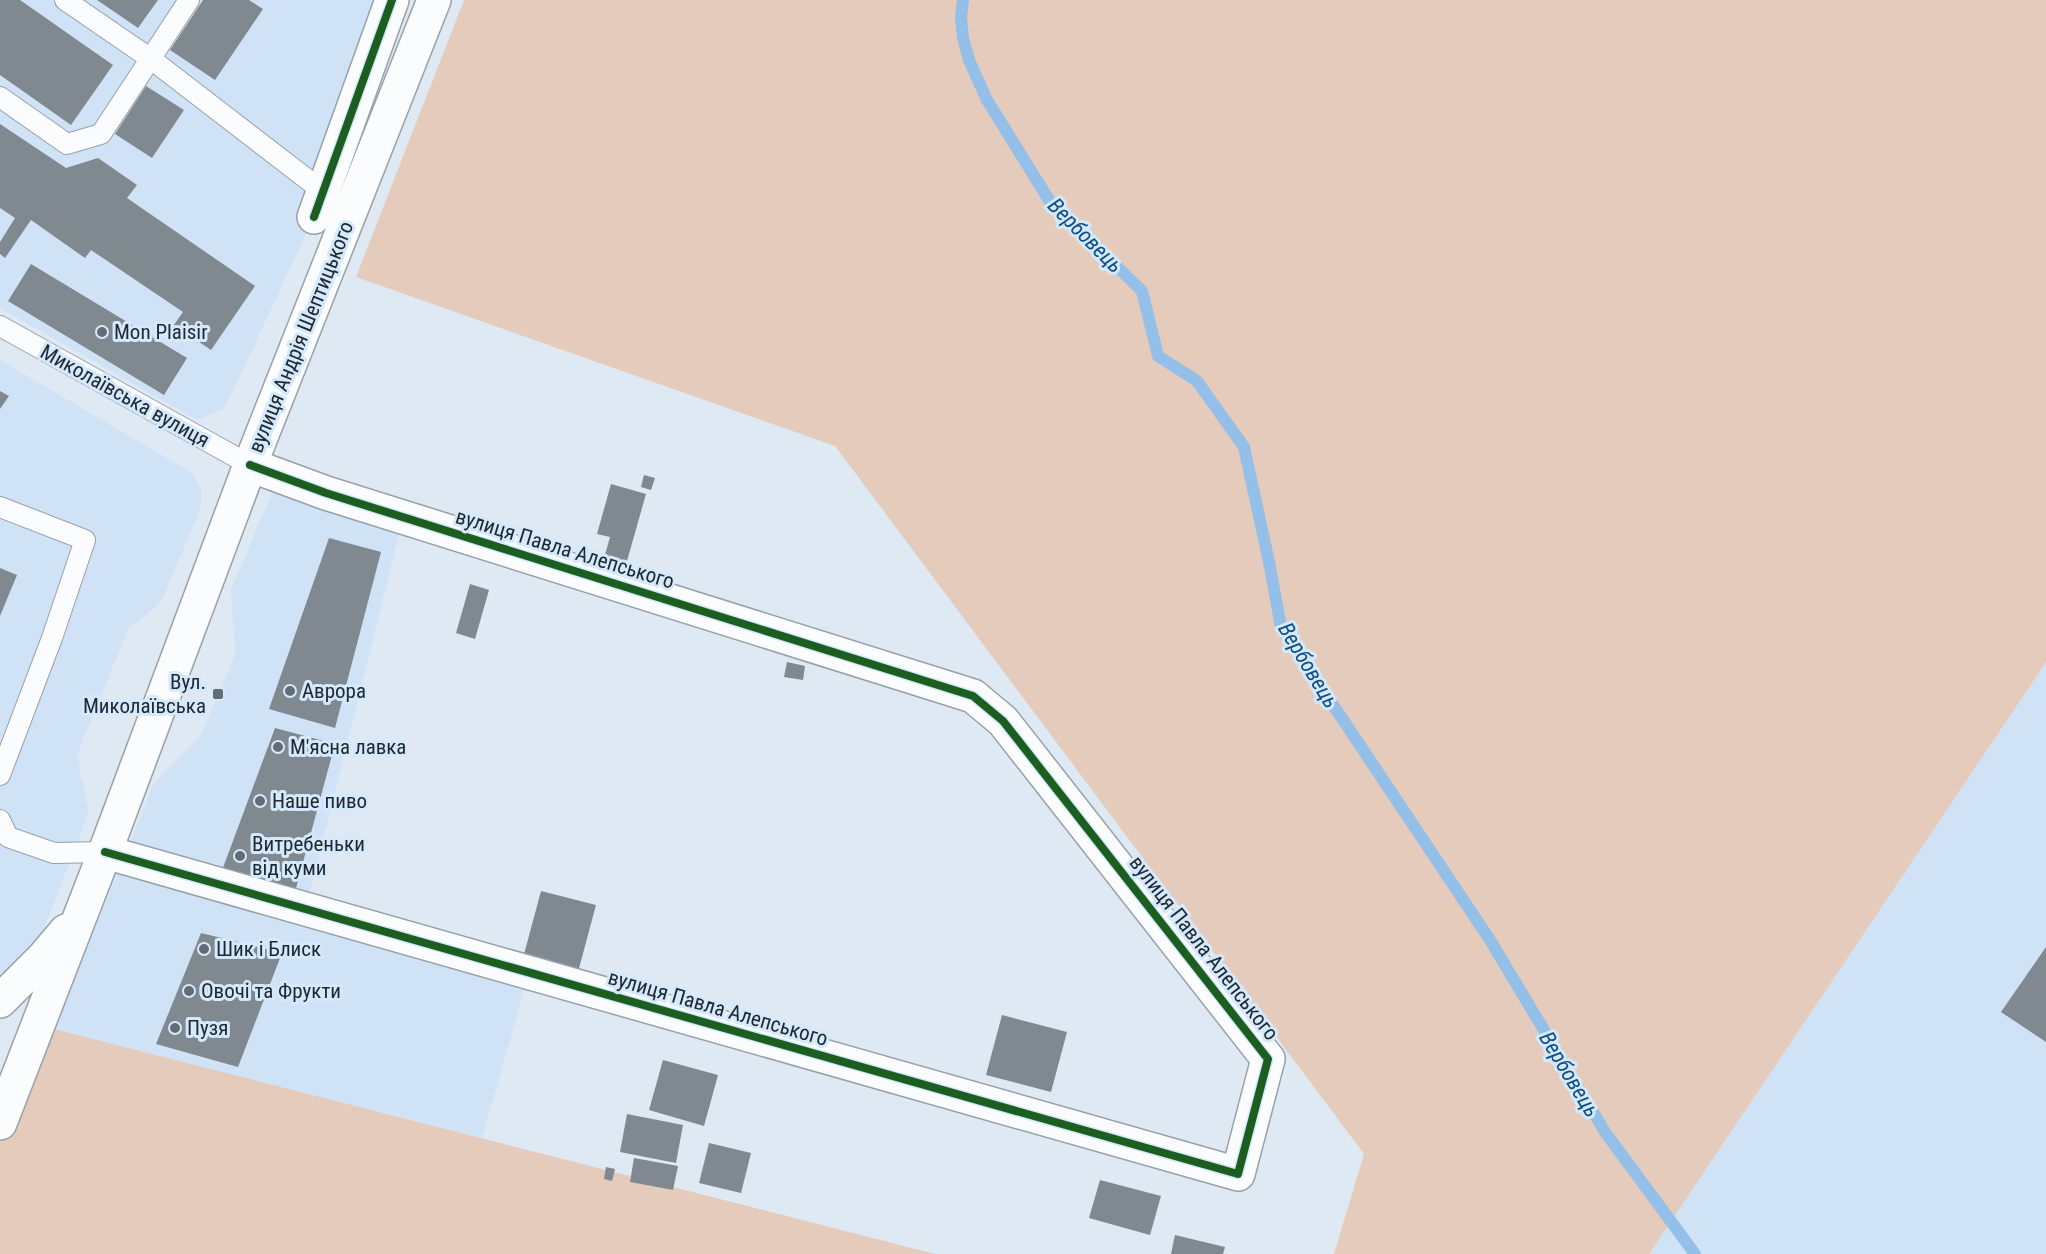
<svg xmlns="http://www.w3.org/2000/svg" width="2046" height="1254" viewBox="0 0 2046 1254" font-family="'Roboto Condensed',sans-serif">
	<style>
		.built { fill: #d0e3f6 }
		.green { fill: #e4cbbb }
		.lines { fill: none; stroke-linecap: round; stroke-linejoin: round }
		.stream { stroke: #94bfe9; stroke-width: 12 }
		.building { fill: #808890 }
		.lane-casing { stroke: #98a0a8; stroke-width: 22 }
		.street-casing { stroke: #98a0a8; stroke-width: 36 }
		.secondary-casing { stroke: #98a0a8; stroke-width: 36 }
		.lane { stroke: #fafcfd; stroke-width: 20 }
		.street { stroke: #fafcfd; stroke-width: 33 }
		.secondary { stroke: #fafcfd; stroke-width: 33 }
		.cycleway-casing { stroke: #d5e9fd; stroke-width: 11 }
		.cycleway { stroke: #1b5e20; stroke-width: 8 }
		.poi-dot { fill: #636c75; stroke: #d5e9fd; stroke-width: 2 }
		.labels { text-anchor: middle; stroke-width: 6; stroke-linejoin: round; paint-order: stroke }
		.poi-label { font-size: 21px; fill: #212930; stroke: #d5e9fd; text-anchor: start }
		.street-label { font-size: 21px; fill: #212930; stroke: #d5e9fd }
		.water-label { font-size: 22px; font-style: italic; fill: #0f4e81; stroke: #d5e9fd }
	</style>
	<rect width="100%" height="100%" fill="#dee9f4"/>
	<path class="built" d="M0,0H392L314,217L225,408L197,420L0,308Z
		M0,360L192,473L201,489V507L162,601L128,629L77,755L89,813L38,943L0,990Z
		M279,476L403,517L306,909L529,973L482,1138L54,1029L154,783L201,736L235,654L231,590Z
		M2046,662V1254H1649Z"/>
	<path class="green" d="M464,0H2046V662L1649,1254H1334L1364,1154L835,446L356,277Z
		M54,1029L935,1254H0V1138Z"/>
	<g class="lines">
		<path class="stream" d="M963,0L961,17L963,38L969,60L987,100L1049,200L1142,291L1158,356L1197,381L1244,447L1269,562L1281,627L1490,940L1605,1132L1695,1254"/>
	</g>
	<path class="building" d="M0,0H20L113,65L71,125L0,75Z
		M97,0H158L138,28Z
		M203,0H249L263,9L215,80L170,50Z
		M146,86L184,110L152,158L115,134Z
		M0,124L66,168L98,158L137,185L127,198L255,286L211,350L174,325L183,312L91,250L85,258L31,220L5,258L0,254V242L15,218L0,208Z
		M31,264L187,358L164,395L8,301Z
		M0,391L9,396L0,409Z
		M644,475L655,478L651,490L641,487Z
		M611,484L646,494L625,568L603,562L610,537L597,534Z
		M329,538L381,552L335,728L269,709Z
		M0,568L17,575L0,616Z
		M470,584L489,590L475,639L456,633Z
		M787,662L805,666L803,680L784,677Z
		M275,728L335,744L295,892L221,873Z
		M541,891L596,905L578,972L523,958Z
		M201,933L282,953L238,1067L156,1044Z
		M2046,947V1042L2001,1012Z
		M1002,1015L1067,1032L1051,1092L986,1075Z
		M663,1060L718,1075L704,1126L649,1110Z
		M627,1114L683,1125L676,1163L620,1152Z
		M709,1143L751,1153L741,1193L699,1183Z
		M634,1158L678,1166L673,1190L630,1182Z
		M606,1167L615,1169L612,1181L604,1179Z
		M1100,1180L1161,1196L1150,1235L1089,1218Z
		M1175,1235L1225,1247L1223,1254H1171Z"/>
	<g class="lines">
		<g class="lane-casing">
			<path id="lane" d="M65,0L151,59L329,196
				M0,97L67,144L101,134L189,0
				M0,326L250,465
				M0,507L85,540L52,638L0,775
				M0,820L8,837L54,853L105,852"/>
		</g>
		<g class="street-casing">
			<path id="street" d="M314,217L392,0
				M105,852L1238,1174L1268,1059L1003,721L973,696L326,493L250,465"/>
		</g>
		<g class="secondary-casing">
			<path id="secondary" d="M0,1001L44,957L66,931
				M0,1123L105,852L250,465L434,0"/>
		</g>
		<use href="#lane" class="lane"/>
		<use href="#street" class="street"/>
		<use href="#secondary" class="secondary"/>
		<g class="cycleway-casing">
			<path id="cycleway" d="M314,217L392,0
				M105,852L1238,1174L1268,1059L1003,721L973,696L326,493L250,465"/>
		</g>
		<use href="#cycleway" class="cycleway"/>
	</g>
	<g class="poi-dot">
		<circle cx="102" cy="332" r="6"/>
		<circle cx="290" cy="691" r="6"/>
		<rect x="212" y="688" width="12" height="12" rx="3"/>
		<circle cx="278" cy="747" r="6"/>
		<circle cx="260" cy="801" r="6"/>
		<circle cx="240" cy="856" r="6"/>
		<circle cx="204" cy="949" r="6"/>
		<circle cx="189" cy="991" r="6"/>
		<circle cx="175" cy="1028" r="6"/>
	</g>
	<g class="labels">
		<g class="poi-label">
			<text x="114" y="339">Mon Plaisir</text>
			<text x="206" y="689" text-anchor="end">Вул.<tspan x="206" dy="24">Миколаївська</tspan></text>
			<text x="302" y="698">Аврора</text>
			<text x="290" y="754">М'ясна лавка</text>
			<text x="272" y="808">Наше пиво</text>
			<text x="252" y="851">Витребеньки<tspan x="252" dy="24">від куми</tspan></text>
			<text x="216" y="956">Шик і Блиск</text>
			<text x="201" y="998">Овочі та Фрукти</text>
			<text x="187" y="1035">Пузя</text>
		</g>
		<g class="street-label">
			<text transform="translate(301 337) rotate(-68)" y="7">вулиця Андрія Шептицького</text>
			<text transform="translate(125 396) rotate(29)" y="7">Миколаївська вулиця</text>
			<text transform="translate(565 549) rotate(17)" y="7">вулиця Павла Алепського</text>
			<text transform="translate(1204 948) rotate(52)" y="7">вулиця Павла Алепського</text>
			<text transform="translate(718 1008) rotate(16)" y="7">вулиця Павла Алепського</text>
		</g>
		<g class="water-label">
			<text transform="translate(1086 235) rotate(45)" y="8">Вербовець</text>
			<text transform="translate(1309 665) rotate(59)" y="8">Вербовець</text>
			<text transform="translate(1570 1074) rotate(59)" y="8">Вербовець</text>
		</g>
	</g>
</svg>
